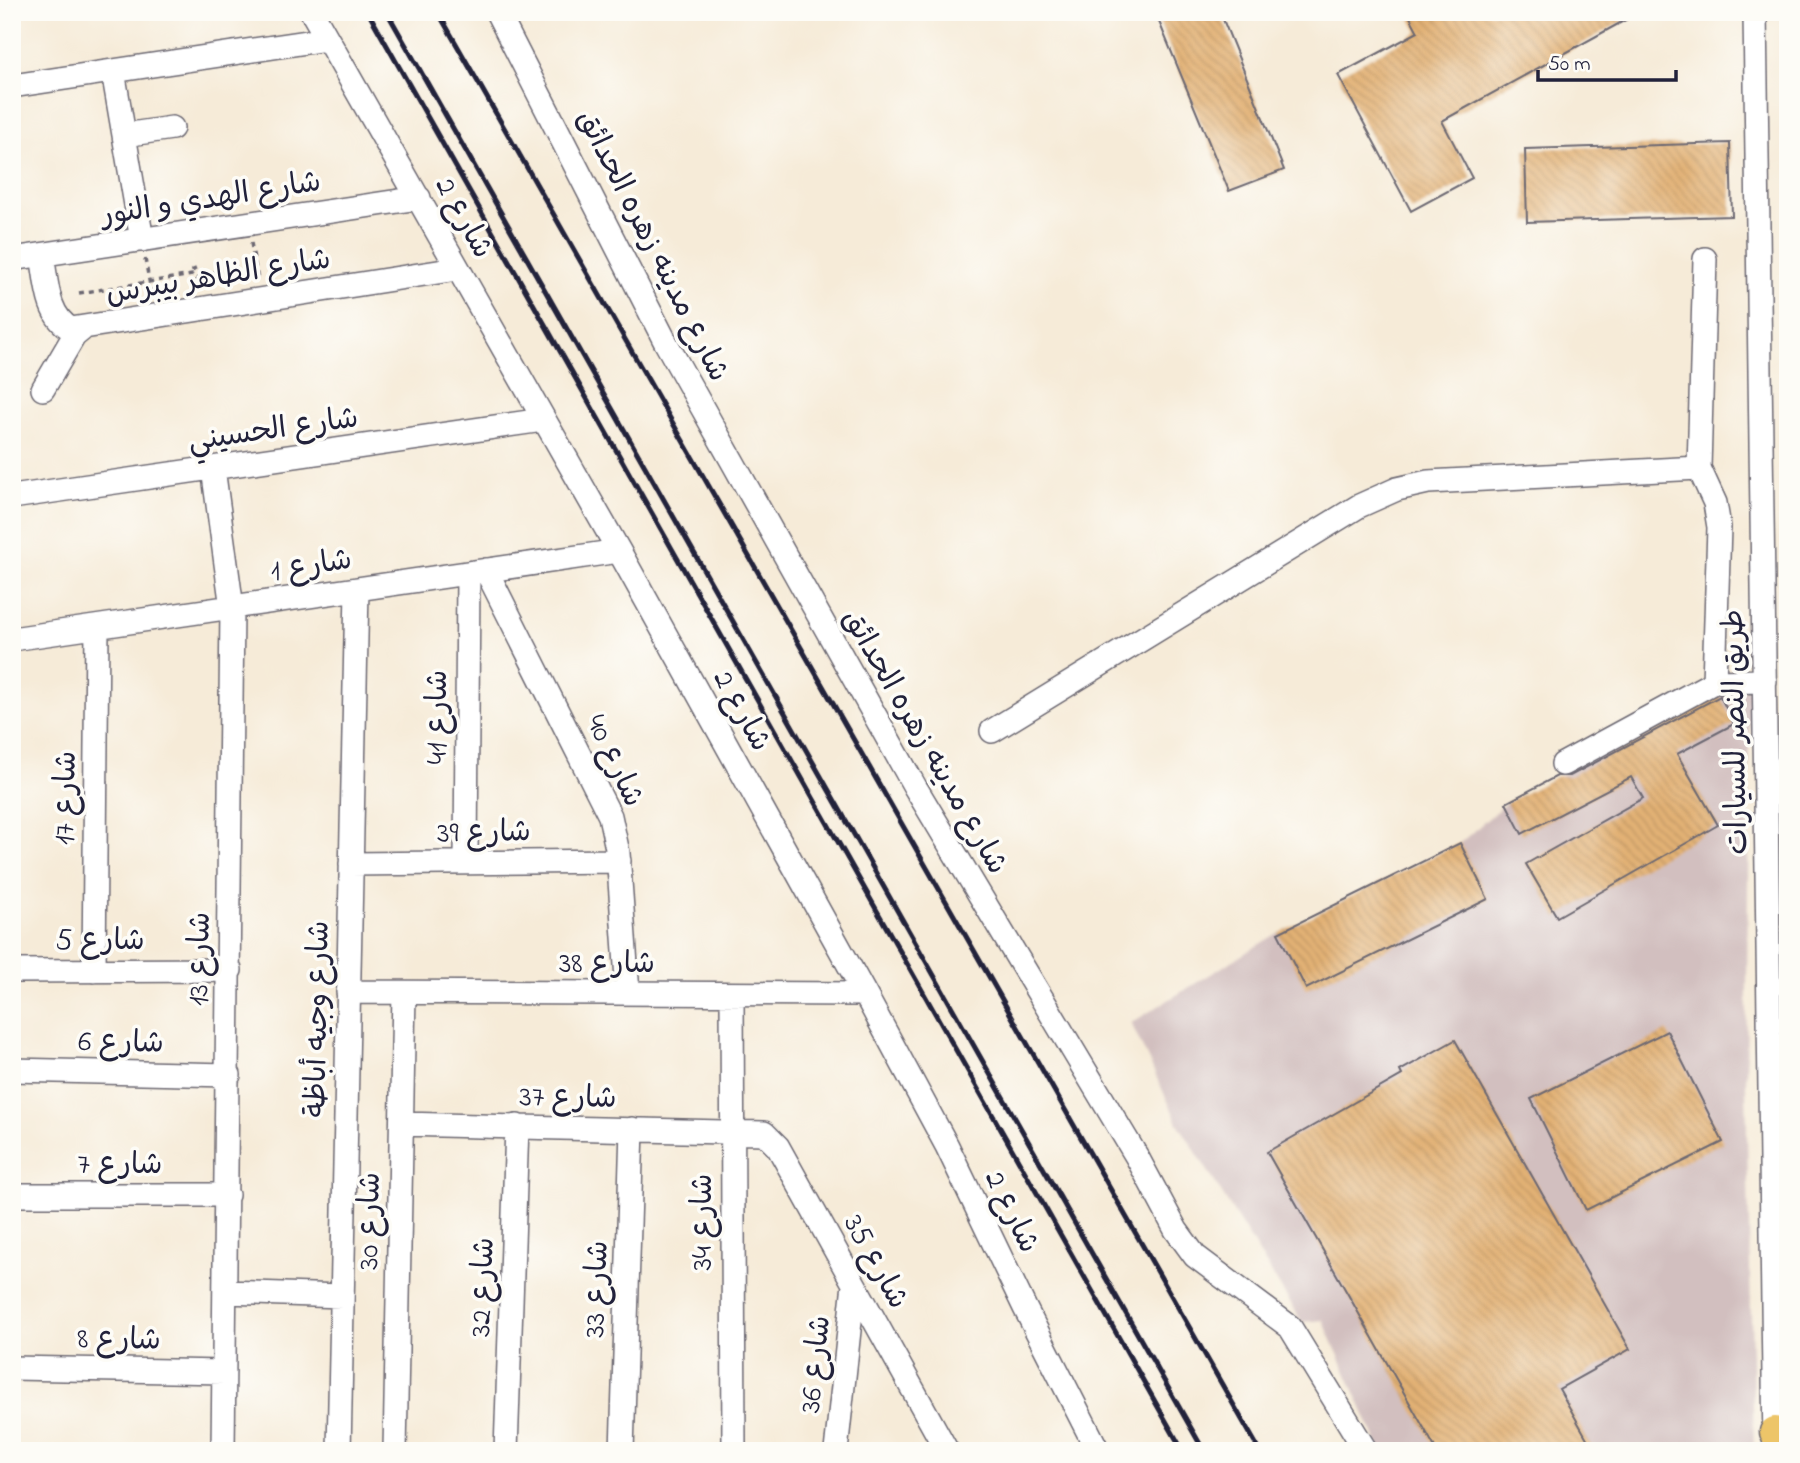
<svg xmlns="http://www.w3.org/2000/svg" width="1800" height="1463" viewBox="0 0 1800 1463" font-family="'Indie Flower','Playpen Sans Arabic',sans-serif">
	<style>
		.industrial { fill: #d2bfbf }
		.building { fill: url(#building-back-hatch) }
		.lines { fill: none; stroke-linecap: round; stroke-linejoin: round }
		.minor-casing { stroke: #6c6872; stroke-width: 26 }
		.major-casing { stroke: #6c6872; stroke-width: 33 }
		.path { stroke: #6c6872; stroke-width: 3.5; stroke-dasharray: 5 5; stroke-linecap: butt }
		.minor { stroke: #fff; stroke-width: 23 }
		.major { stroke: #edc569; stroke-width: 30 }
		.rail { stroke: #22223b; stroke-width: 5 }
		.labels { text-anchor: middle; stroke-width: 7; stroke-linejoin: round; paint-order: stroke }
		.street-label { font-size: 30px; fill: #22223b; stroke: #fdfcf7 }
	</style>
	<defs>
		<pattern id="building-back-hatch" width="6" height="6" patternUnits="userSpaceOnUse" patternTransform="scale(1.75)"><rect width="6" height="6" fill="#e2b174"/><path d="M-1 5l2 2M0 0l6 6M5-1l2 2" fill="none" stroke="#c29865"/></pattern>
	</defs>
	<rect width="100%" height="100%" fill="#fdfcf7"/>
	<filter id="ink" filterUnits="userSpaceOnUse"><feTurbulence type="fractalNoise" baseFrequency=".0143" numOctaves="2"/><feDisplacementMap in="SourceGraphic" scale="14" xChannelSelector="R" yChannelSelector="G"/><feConvolveMatrix kernelMatrix="1 2 1 2 8 2 1 2 1" color-interpolation-filters="sRGB"/></filter>
	<filter id="wash" filterUnits="userSpaceOnUse"><feTurbulence type="fractalNoise" baseFrequency=".00686" numOctaves="4" result="noise"/><feDisplacementMap in="SourceGraphic" scale="28" xChannelSelector="R" yChannelSelector="G"/><feGaussianBlur stdDeviation="1.57" result="paint"/><feColorMatrix in="noise" values="0 0 0 0 0 0 0 0 0 0 0 0 0 0 0 0 0 1.4 0 .05"/><feComposite in="paint" operator="in"/></filter>
	<g filter="url(#wash)">
		<rect width="100%" height="100%" fill="#f6ebd8"/>
		<path class="industrial" d="M1750,689L1746,1087L1754,1451H1381L1323,1320L1302,1322L1178,1123L1131,1023L1278,933L1460,843L1506,803L1718,693Z"/>
		<g id="blocks">
			<path class="building" d="M1155,12H1220L1284,170L1229,191Z
				M1419,12H1640L1442,121L1472,178L1411,211L1338,75L1418,32L1410,17Z
				M1730,143L1732,216L1527,222L1525,149Z
				M1720,696L1734,724L1677,754L1718,825L1557,917L1526,864L1643,798L1631,777L1522,834L1506,803L1557,776H1570Z
				M1460,843L1488,899L1306,989L1278,933Z
				M1667,1031L1723,1142L1586,1210L1531,1099Z
				M1455,1040L1630,1349L1559,1389L1594,1451H1437L1267,1152L1402,1075L1400,1071Z"/>
		</g>
	</g>
	<g filter="url(#ink)">
		<use href="#blocks" fill-opacity="0" stroke="#6c6872" stroke-width="2"/>
		<g class="lines">
			<g class="minor-casing">
				<path id="minor" d="M312,12L619,551L865,994L947,1146L1025,1308L1098,1451
					M497,12L666,343L915,787L1137,1157L1176,1230L1195,1256L1290,1327L1366,1451
					M1755,12L1775,1448
					M113,71L142,240
					M12,86L327,39
					M124,135L172,128
					M42,255C47,281 46,315 71,329L457,269
					M12,259L419,198
					M1705,259L1699,468L1715,503L1719,527L1714,682
					M43,389L74,336L85,327
					M213,468L232,608L223,1451
					M12,497L543,420
					M486,570L610,816L618,853L628,993
					M12,639L619,551
					M992,731L1359,506L1397,489L1428,482L1699,468
					M1563,764L1714,682L1765,681
					M466,862L468,573
					M351,864L619,861
					M12,971L230,970
					M94,971L97,627
					M348,992L865,994
					M732,994L734,1451
					M12,1070L229,1075
					M402,1124L764,1133L778,1147L947,1451
					M12,1195H227
					M225,1292L342,1296
					M12,1368L224,1372
					M339,1451L357,589
					M395,1451L404,993
					M506,1451L517,1126
					M622,1451L632,1129
					M836,1451L854,1284"/>
			</g>
			<g class="major-casing">
				<path id="major" d="M1775,1432L1783,1451"/>
			</g>
			<path class="path" d="M251,243L258,280
				M145,259L152,296
				M203,274L256,266
				M79,293L192,275L197,280L203,274L198,268L193,270L192,275"/>
			<use href="#minor" class="minor"/>
			<use href="#major" class="major"/>
			<path class="rail" d="M368,12L1183,1451
				M387,12L1204,1451
				M438,12L1260,1451"/>
		</g>
	</g>
	<g class="labels">
		<g class="street-label">
			<text transform="translate(211 197) rotate(-9)" y="10">شارع الهدي و النور</text>
			<text transform="translate(465 217) rotate(61)" y="10">شارع 2</text>
			<text transform="translate(654 245) rotate(63)" y="10">شارع مدينه زهره الحدائق</text>
			<text transform="translate(218 275) rotate(-9)" y="10">شارع الظاهر بيبرس</text>
			<text transform="translate(273 428) rotate(-8)" y="10">شارع الحسيني</text>
			<text transform="translate(311 564) rotate(-9)" y="10">شارع 1</text>
			<text transform="translate(743 710) rotate(61)" y="10">شارع 2</text>
			<text transform="translate(436 717) rotate(-90)" y="10">شارع 41</text>
			<text transform="translate(1734 732) rotate(-91)" y="10">طريق النصر للسيارات</text>
			<text transform="translate(926 741) rotate(60)" y="10">شارع مدينه زهره الحدائق</text>
			<text transform="translate(616 760) rotate(65)" y="10">شارع 40</text>
			<text transform="translate(64 798) rotate(-89)" y="10">شارع 17</text>
			<text transform="translate(484 831) rotate(-1)" y="10">شارع 39</text>
			<text x="100" y="949">شارع 5</text>
			<text transform="translate(198 959) rotate(-89)" y="10">شارع 13</text>
			<text x="607" y="972">شارع 38</text>
			<text transform="translate(316 1019) rotate(-89)" y="10">شارع وجيه أباظة</text>
			<text transform="translate(121 1041) rotate(1)" y="10">شارع 6</text>
			<text transform="translate(568 1096) rotate(1)" y="10">شارع 37</text>
			<text x="120" y="1173">شارع 7</text>
			<text transform="translate(1013 1211) rotate(64)" y="10">شارع 2</text>
			<text transform="translate(368 1221) rotate(-89)" y="10">شارع 30</text>
			<text transform="translate(701 1222) rotate(-90)" y="10">شارع 34</text>
			<text transform="translate(877 1261) rotate(61)" y="10">شارع 35</text>
			<text transform="translate(481 1287) rotate(-88)" y="10">شارع 32</text>
			<text transform="translate(595 1289) rotate(-88)" y="10">شارع 33</text>
			<text transform="translate(119 1338) rotate(1)" y="10">شارع 8</text>
			<text transform="translate(814 1364) rotate(-84)" y="10">شارع 36</text>
		</g>
	</g>
	<rect width="1800" height="1463" fill="none" stroke="#fdfcf7" stroke-width="42"/>
	<path d="M1538 70v10h138v-10" fill="none" stroke="#22223b" stroke-width="3.5"/>
	<text x="1548" y="70" font-size="21" fill="#22223b" stroke="#fdfcf7" stroke-width="5" paint-order="stroke">50 m</text>
</svg>
